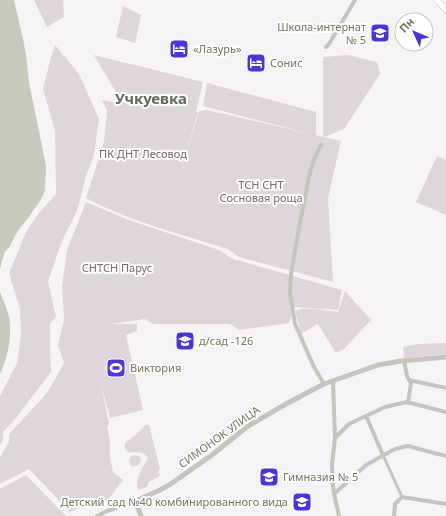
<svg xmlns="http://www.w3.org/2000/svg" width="446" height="516" viewBox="0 0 446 516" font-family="'Noto Sans',sans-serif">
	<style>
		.green { fill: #ded6da }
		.water { fill: #c8cabd }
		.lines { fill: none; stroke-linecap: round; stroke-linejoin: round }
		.secondary-casing { stroke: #b7bbb1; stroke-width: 6 }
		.pedestrian { stroke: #c3c6be; stroke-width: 3 }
		.minor { stroke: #c3c6be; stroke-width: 4 }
		.tertiary { stroke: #c3c6be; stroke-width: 5 }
		.secondary { stroke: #fff; stroke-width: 5.5 }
		.labels { text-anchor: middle; stroke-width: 4; stroke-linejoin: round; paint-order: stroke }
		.poi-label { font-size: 11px; fill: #70785f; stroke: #fff; text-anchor: start }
		.park-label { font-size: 11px; fill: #7b676d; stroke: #fff }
		.street-label { font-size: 11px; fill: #70785f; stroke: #fff }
		.district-label { font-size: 15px; font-weight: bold; fill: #626956; stroke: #fff }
	</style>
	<rect width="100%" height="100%" fill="#f7f4f7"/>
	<path class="green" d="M34,0H63L64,17L47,27Z
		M123,6L141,15L135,43L116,37Z
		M55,45L79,74L99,119L94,155L86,176L77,211L62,241L48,281L56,317L50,323V350L51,372L35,393L16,418L3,432V441L0,445V396L17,363L21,336L20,309L9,273L26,232L39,213L56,194L55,131L43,89L50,61Z
		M94,55L203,82L196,112H198L176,188L199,111L207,110L311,134L203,106L207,83L316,112V135L323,137V57L348,55L377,62L380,74L344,129L324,137L341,141L328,198L333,282L239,257L228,249C180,234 131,222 86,198L104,142L107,111L102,100L123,104Z
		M437,156L446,160V215L416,202Z
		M86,202L126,219L219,250L233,259L342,290L338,310L295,307L289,323L239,330L230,324H153L145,319L111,324H137V331L126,335L143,410L110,418L101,384L109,424L107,426L110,441V458L113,472L123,480L105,504L101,507L92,502L70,512L29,469L0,484V457L9,442V434L47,393L64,363L58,345L64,320L62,286L67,250Z
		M345,291L371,320L344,349L336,353L318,324L301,334L295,311C305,306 327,311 338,312Z
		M446,343V354L404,358L403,347L418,344Z
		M145,425H149L160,469L158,471L160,476L149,482L147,487L138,490C134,479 143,467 148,458C142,450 137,453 128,452L125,448V443C133,438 139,432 145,425Z
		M134,455L139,456L141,458L140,464L135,466L132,467L129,462L130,457Z
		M26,475L66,516H0V489Z"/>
	<path class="water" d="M0,0H14L23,39L26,55L29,82L46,166L45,191L40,201L28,218L20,228L15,236L10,246L5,252L2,261L0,269Z
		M0,292C4,303 10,314 10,325C11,341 7,359 0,374Z"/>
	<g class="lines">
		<g class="secondary-casing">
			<path id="secondary" d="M437,0L446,10"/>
		</g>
		<path class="pedestrian" d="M383,455L402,497"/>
		<path class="minor" d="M326,47L329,44L355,0
			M321,145L315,157L310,172L298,233L291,274L290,292L295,324L314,367L324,384
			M404,360L407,376L411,383L408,403
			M409,380L446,388
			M333,381L335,438L332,464L333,486L334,494L339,516
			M366,416L383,455
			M335,438L349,424L385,407L407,402L446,412
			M334,494L366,465L395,449L408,446L446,456
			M97,516L107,511L133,502
			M394,516L395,504L402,497L446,504"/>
		<path class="tertiary" d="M141,516L138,508L133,502L160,490L172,483L212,455L248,426L286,404L324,384L378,365L401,361L446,357"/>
		<use href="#secondary" class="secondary"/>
	</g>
	<defs>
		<g id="school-square" transform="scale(1)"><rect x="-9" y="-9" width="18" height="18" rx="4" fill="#4b36d5" stroke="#fff"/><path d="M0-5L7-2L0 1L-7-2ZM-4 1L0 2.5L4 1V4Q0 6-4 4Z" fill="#fff"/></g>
		<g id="hotel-square" transform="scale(1)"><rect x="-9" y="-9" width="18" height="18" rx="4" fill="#4b36d5" stroke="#fff"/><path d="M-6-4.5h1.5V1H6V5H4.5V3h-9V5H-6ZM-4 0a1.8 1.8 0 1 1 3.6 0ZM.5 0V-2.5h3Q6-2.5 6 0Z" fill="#fff"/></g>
		<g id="stadium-square" transform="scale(1)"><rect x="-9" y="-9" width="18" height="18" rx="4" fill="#4b36d5" stroke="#fff"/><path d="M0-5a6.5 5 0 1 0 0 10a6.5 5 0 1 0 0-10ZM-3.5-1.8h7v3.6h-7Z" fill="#fff"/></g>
	</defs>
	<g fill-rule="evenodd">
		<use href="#school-square" x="380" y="33"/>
		<use href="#hotel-square" x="179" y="49"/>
		<use href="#hotel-square" x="256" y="63"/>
		<use href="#school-square" x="185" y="341"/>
		<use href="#stadium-square" x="116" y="368"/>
		<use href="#school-square" x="269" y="477"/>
		<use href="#school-square" x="302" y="502"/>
	</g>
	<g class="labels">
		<g class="poi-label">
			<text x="366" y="31" text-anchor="end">Школа-интернат<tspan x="366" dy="13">№ 5</tspan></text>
			<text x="193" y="53">«Лазурь»</text>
			<text x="270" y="67">Сонис</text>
			<text x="199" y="345">д/сад -126</text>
			<text x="130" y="372">Виктория</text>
			<text x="283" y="481">Гимназия № 5</text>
			<text x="288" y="506" text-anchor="end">Детский сад №40 комбинированного вида</text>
		</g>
		<g class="park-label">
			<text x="143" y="158">ПК ДНТ Лесовод</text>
			<text x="261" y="189">ТСН СНТ<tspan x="261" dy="13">Сосновая роща</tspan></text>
			<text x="117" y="272">СНТСН Парус</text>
		</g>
		<g class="street-label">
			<text transform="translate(219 437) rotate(-36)" y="4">СИМОНОК УЛИЦА</text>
		</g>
		<g class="district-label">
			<text x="151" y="104">Учкуевка</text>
		</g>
	</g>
	<g transform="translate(414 32) rotate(314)"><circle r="19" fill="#ffffff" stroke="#c6c9bf"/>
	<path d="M0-3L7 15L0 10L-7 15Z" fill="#4b36d5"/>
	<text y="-6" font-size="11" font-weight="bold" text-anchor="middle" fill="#70785f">Пн</text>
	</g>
</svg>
